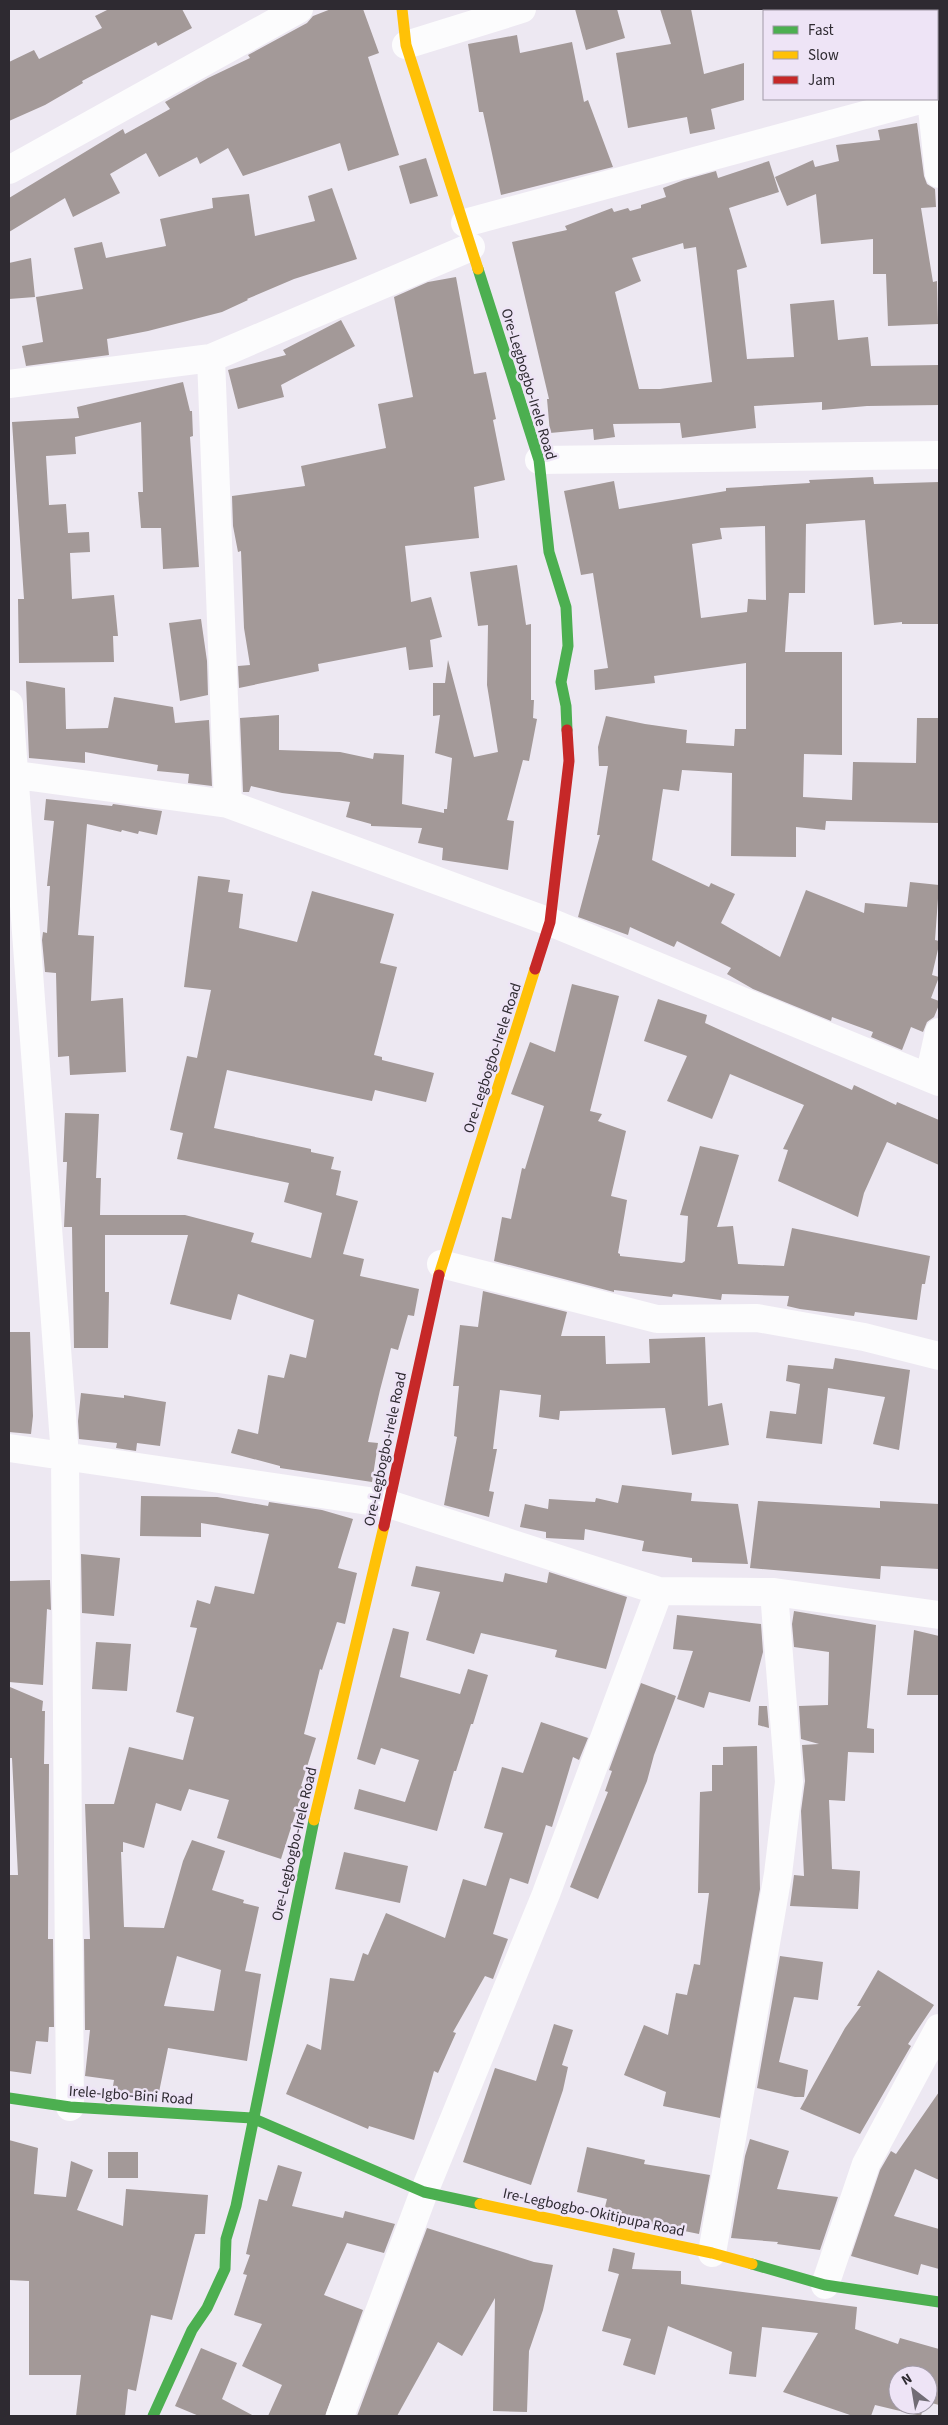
<svg xmlns="http://www.w3.org/2000/svg" width="948" height="2425" viewBox="0 0 948 2425" font-family="'Source Sans 3',sans-serif">
	<style>
		.building { fill: #a39998; fill-rule: evenodd }
		.lines { fill: none; stroke-linecap: round; stroke-linejoin: round }
		.street { stroke: #fcfcfd; stroke-width: 28 }
		.fast { stroke: #4caf50; stroke-width: 11 }
		.slow { stroke: #ffc107; stroke-width: 11 }
		.jam { stroke: #c62828; stroke-width: 11 }
		.labels { text-anchor: middle; stroke-width: 5; stroke-linejoin: round; paint-order: stroke }
		.street-label { font-size: 15px; fill: #2e2a31; stroke: #eee4f6 }
	</style>
	<rect width="100%" height="100%" fill="#ede8f2"/>
	<path class="building" d="M109,9H182L192,28L158,46L156,42L82,81L83,83L45,105L9,121V62L34,50L39,59L102,28L95,16Z
		M331,9H363L379,53L368,57L399,155L348,171L340,143L243,176L228,148L200,164L197,157L159,177L146,153L110,174L120,193L73,217L65,198L9,232V198L123,129L125,134L170,109L165,102L208,78L250,58L248,55L307,23L313,16Z
		M575,9H617L625,38L586,50Z
		M660,9H691L704,74L744,63V100L711,109L715,129L690,134L687,117L628,128L616,53L671,44Z
		M517,35L520,53L572,42L584,102L588,100L613,167L501,195L483,112H479L468,44Z
		M917,123L924,176L927,184L935,189L936,207L921,208L933,282L937,281L938,324L888,326L886,274H873V239L821,244L816,194L787,206L775,177L813,160L815,167L839,161L836,145L880,140L878,130Z
		M426,158L438,196L410,204L399,166Z
		M769,161L779,192L729,208L747,267L737,270L747,359L794,357L790,304L834,300L838,340L868,337L871,366L939,365V405L867,406L822,410V402L754,406L756,428L682,438L680,423L613,424L615,437L594,440L593,429L550,433L547,399H549L512,242L567,230L565,226L612,208L614,212L628,208L630,211L641,208V205L666,197L663,188L684,180L716,171L718,178ZM683,243L684,249L696,247L712,382L660,389H639L615,292L641,281L632,258Z
		M332,188L357,259L294,279L247,299L248,300L222,312L148,331L107,339L109,355L26,366L22,346L43,342L36,297L83,289L74,248L102,242L106,258L166,246L160,219L213,208L212,198L249,194L255,236L315,221L308,196Z
		M31,258L35,297L9,299V263Z
		M456,277L474,374L486,372L496,419L493,420L505,480L474,487L479,538L405,546L411,602L431,597L442,637L430,640L433,667L409,670L406,647L318,664L319,671L239,688L238,666L250,665L244,628L241,551L238,552L233,526L232,496L305,486L301,466L386,448L378,404L413,397L394,297L428,282Z
		M341,320L355,346L281,385L284,397L238,409L228,370L286,355L283,350Z
		M183,382L190,411H192L193,436L190,437L199,567L163,569L161,528H141L138,492H143L141,422L75,437L76,454L46,456L49,505L66,504L68,533L89,532L90,552L70,553L72,599L114,595L118,636H113L114,662L19,663L18,599H24L12,422L79,418L77,407Z
		M873,477L874,484L939,482V624H902V622L874,625L865,520L806,524L805,593H789L785,652H842V755L804,754L803,797L852,800L853,762L916,763L917,718H939V823L826,821L825,830L796,827V857L731,856L732,773L682,770L679,791L663,789L652,860L709,887L711,883L735,894L721,923L780,957L806,890L864,913L865,903L907,907L910,882L939,885L935,940L939,941V945L932,975L939,977L931,998L939,1001V1005L934,1017L927,1022L923,1032L911,1027L902,1050L871,1037L873,1032L832,1017L831,1021L753,989L727,974L731,968L677,941L674,947L630,927L628,935L578,917L600,835H597L608,766H599L598,747L606,716L645,724L687,730L686,743L734,746L735,729H746V663L654,676L655,683L595,690L594,670L608,668L593,573L581,575L564,491L614,481L619,509L726,491V488L810,483L809,480ZM765,526L766,600L748,599L747,612L701,618L692,544L722,539L720,528Z
		M517,565L526,625L531,624V700H534L533,718L537,719L529,761L523,760L507,820L514,821L508,870L442,860L443,848L418,843L422,828L371,826V824L346,817L350,802L282,793L251,786L249,792H243L240,718L279,715V750L340,752L373,759L374,753L404,755L402,804L444,813V809H447L452,758L435,753L440,715L433,716V683H445L448,660L474,757L498,752L487,685L488,625L478,626L470,572Z
		M201,619L207,661L208,695L180,701L169,623Z
		M26,681L65,688L66,729L108,728L114,697L173,707L175,723L209,720L212,786L188,783L189,774L157,771L158,765L85,752V763L29,758Z
		M46,799L112,806L113,804L162,811L157,835L139,831L138,834L122,830L121,832L87,824L78,935L94,936L91,1001L123,998L126,1072L70,1075L69,1056L58,1057L56,973L45,972L42,940L43,932L47,933L50,886H47L54,821L44,820Z
		M198,876L230,880L228,892L243,894L239,928L297,942L312,891L394,914L380,963L397,967L374,1055L382,1057V1060L434,1073L426,1102L375,1090L372,1101L227,1070L214,1128L311,1149V1152L334,1157L331,1169L341,1171L336,1195L358,1201L343,1254L364,1259L360,1276L419,1289L414,1316L408,1315L398,1350L391,1348L380,1390L368,1442L378,1443L372,1482L280,1468V1466L231,1453L238,1429L258,1434L268,1375L284,1378L290,1354L306,1358L314,1320L238,1294L231,1320L170,1304L188,1235H105V1292H109L108,1348H74L72,1227H64L67,1162H63L65,1113L99,1114L96,1178H101L100,1215H185L254,1233L251,1242L311,1258L322,1213L284,1202L289,1183L177,1159L183,1133L170,1130L187,1056L197,1058L211,990L184,987Z
		M572,984L619,996L590,1111L602,1114L598,1121L626,1131L611,1196L627,1200L618,1253L620,1254V1256L682,1263L685,1261L688,1216L680,1215L700,1146L739,1155L717,1227L733,1226L738,1264L784,1266L792,1228L930,1256L925,1284H922L917,1320L855,1312L854,1316L800,1309L787,1306L789,1296L722,1294L721,1300L673,1294L672,1297L614,1290V1292L494,1261L502,1217L511,1219L522,1168L525,1169L544,1106L511,1094L530,1042L555,1052Z
		M658,999L707,1015L705,1023L852,1090L854,1085L896,1105L897,1102L939,1120V1165L887,1142L864,1193L858,1217L778,1181L788,1150L783,1149L804,1105L730,1074L712,1119L667,1101L687,1056L644,1041Z
		M483,1291L567,1312L561,1336H605L606,1364L650,1363L649,1339L705,1337L708,1406L722,1403L729,1445L672,1455L665,1408L560,1411L559,1420L539,1417L541,1395L500,1390L493,1449H497L489,1491L494,1492L489,1517L444,1505L457,1437L454,1436L459,1386H453L460,1325L478,1327Z
		M9,1332H30L33,1416L31,1434L9,1432Z
		M835,1358L910,1370L899,1450L873,1444L885,1397L828,1388L822,1444L766,1438L770,1411L796,1414L800,1384L786,1381L788,1365L833,1369Z
		M81,1393L124,1398V1395L166,1402L160,1446L137,1443L136,1451L116,1448L117,1443L79,1439L78,1421Z
		M622,1485L692,1493L691,1501L738,1504L748,1564L692,1562V1558L642,1551L644,1541L585,1529L584,1540L546,1538V1532L520,1527L525,1504L548,1509L549,1499L595,1502L596,1498L618,1503Z
		M141,1496L217,1497L268,1506L269,1502L322,1510L353,1519L338,1568L357,1573L345,1624L337,1622L322,1670L320,1669L304,1734L316,1738L301,1786L304,1787L281,1859L217,1838L229,1800L189,1789L181,1811L156,1803L144,1848L123,1842V1852H121L124,1927L164,1928L183,1861L192,1840L225,1851L212,1890L244,1900L243,1903L259,1907L245,1971L261,1974L247,2061L168,2048L158,2097L112,2092L114,2080L85,2076L90,2030H85L84,1939H90L85,1804H114L129,1747L183,1760L194,1717L176,1712L197,1628L190,1627L197,1600L210,1604L215,1586L254,1594L269,1534L201,1523V1537L140,1536ZM177,1956L221,1970L214,2011L164,2006Z
		M758,1501L880,1508V1501L939,1504V1569L881,1566L880,1579L750,1568Z
		M81,1554L120,1558L114,1616L82,1613Z
		M416,1566L503,1582L505,1573L547,1583L549,1572L627,1597L606,1669L555,1657L557,1650L481,1633L474,1654L426,1640L440,1592L411,1586Z
		M50,1580L51,1610L47,1609L43,1685L9,1682V1581Z
		M794,1611L876,1625L867,1728L874,1729V1753L848,1752L845,1801L829,1800L832,1869L860,1871L858,1909L790,1906L794,1875L804,1876L801,1811L805,1781L802,1745L819,1744L801,1739L799,1706L828,1705L829,1652L794,1647L792,1624Z
		M677,1615L761,1624L763,1652L750,1702L709,1692L704,1708L677,1699L693,1651L673,1649Z
		M393,1628L409,1632L400,1677L460,1694L468,1669L488,1675L473,1724H471L456,1771H454L437,1831L354,1809L359,1789L405,1802L419,1760L381,1748L375,1765L357,1759Z
		M914,1630L939,1636V1695H907Z
		M96,1642L131,1644L127,1691L92,1689Z
		M641,1683L676,1696L654,1755L647,1781L598,1899L570,1887L608,1792L605,1791L612,1771L609,1770Z
		M10,1687L43,1701L42,1711H45L44,1764H49L48,1939H53L54,2027H49L48,2042L36,2041L31,2074L9,2071V1875H18L12,1758H9Z
		M759,1706H767L769,1728L758,1725Z
		M541,1722L588,1738L579,1760L573,1757L552,1827L546,1825L528,1884L510,1878L493,1934L508,1939L493,1979L485,1976L453,2032L456,2033L438,2073L434,2071L414,2140L369,2126L368,2129L286,2094L307,2044L321,2050L330,1978L354,1981L363,1953L368,1955L386,1913L445,1938L463,1879L486,1886L503,1833L484,1828L502,1767L523,1773Z
		M757,1746L760,1889L720,2118L663,2106L666,2092L624,2075L644,2025L668,2035L676,1993L687,1995L694,1964L700,1965L709,1893H698L700,1792L712,1791V1765H723V1747Z
		M344,1852L408,1866L400,1903L335,1889Z
		M780,1956L823,1962L818,2000L794,1997L779,2062L808,2070L804,2097H795L757,2088Z
		M878,1970L934,2005L908,2044L911,2046L860,2134L800,2109L845,2028L861,2006H857Z
		M554,2024L573,2030L562,2065L568,2067L563,2090L531,2185L463,2162L495,2068L536,2081Z
		M939,2092V2180L915,2169L894,2216L939,2229V2269L921,2264L918,2275L851,2256L880,2170L891,2151L896,2154Z
		M750,2139L789,2151L777,2189L838,2197L820,2250L777,2244L778,2242L731,2238L745,2156Z
		M9,2140L38,2148L34,2194L66,2197L71,2161L93,2170L77,2210L123,2226L126,2189L208,2195L205,2234H195L172,2320L151,2315L136,2391L128,2389L125,2416H76L81,2375H29V2281L9,2280Z
		M587,2147L645,2160L644,2164L710,2175L699,2234L620,2218L622,2211L605,2207L607,2199L577,2192Z
		M108,2152H138V2178H108Z
		M278,2165L302,2172L292,2206L343,2218L345,2211L395,2224L384,2253L347,2243L324,2295L363,2310L325,2416H268L282,2385L242,2366L262,2324L234,2315L247,2275L243,2274L250,2255L246,2254L259,2199L267,2201Z
		M427,2228L534,2262L553,2265L543,2310L529,2351L527,2412L493,2411L495,2298L462,2356L438,2342L397,2416H357Z
		M613,2248L635,2253L632,2269L681,2271V2284L857,2307L855,2329L898,2344L900,2338L939,2349V2405L928,2402V2375H898V2405H924L921,2416L875,2405L871,2416H853L783,2392L818,2333L762,2327L756,2377L729,2374L732,2352L668,2326L655,2375L623,2365L631,2339L602,2331L619,2274L608,2271Z
		M201,2348L237,2363L222,2399L254,2416H199L175,2406Z"/>
	<g class="lines">
		<path class="street" d="M406,45L522,9
			M931,99L939,174
			M9,170L299,9
			M465,223L924,99
			M211,358L228,804
			M9,384L211,358L471,247
			M539,460L939,455
			M9,704L65,1456L70,2107
			M9,774L228,804L550,922L939,1082
			M929,1077L939,1032
			M441,1264L657,1319L757,1318L864,1337L939,1356
			M9,1448L389,1504L659,1591L774,1592L939,1615
			M712,2253L778,1874L789,1782L774,1592
			M825,2285L866,2164L939,2028
			M340,2416L424,2192L546,1894L659,1591"/>
		<path class="fast" d="M478,269L539,460L549,552L566,607L568,646L561,682L566,706L567,730
			M9,2098L70,2107L252,2118L424,2192L480,2204
			M752,2264L825,2285L939,2302
			M153,2416L192,2330L207,2308L225,2269L226,2239L236,2206L314,1820"/>
		<path class="slow" d="M402,9L406,45L478,269
			M439,1275L535,969
			M314,1820L384,1526
			M480,2204L712,2253L752,2264"/>
		<path class="jam" d="M535,969L550,922L569,761L567,730
			M384,1526L439,1275"/>
	</g>
	<g class="labels">
		<g class="street-label">
			<text transform="translate(529 384) rotate(73)" y="5">Ore-Legbogbo-Irele Road</text>
			<text transform="translate(492 1058) rotate(-72)" y="5">Ore-Legbogbo-Irele Road</text>
			<text transform="translate(385 1449) rotate(-78)" y="5">Ore-Legbogbo-Irele Road</text>
			<text transform="translate(294 1844) rotate(-77)" y="5">Ore-Legbogbo-Irele Road</text>
			<text transform="translate(131 2095) rotate(4)" y="5">Irele-Igbo-Bini Road</text>
			<text transform="translate(594 2212) rotate(12)" y="5">Ire-Legbogbo-Okitipupa Road</text>
		</g>
	</g>
	<rect width="948" height="2425" fill="none" stroke="#2e2a31" stroke-width="20"/>
	<rect x="763" y="10" width="175" height="90" fill="#eee4f6" stroke="#a19aa7"/>
	<rect x="773" y="26" width="25" height="8" fill="#4caf50" stroke="#a19aa7"/>
	<text x="808" y="35" font-size="15" fill="#2e2a31">Fast</text>
	<rect x="773" y="51" width="25" height="8" fill="#ffc107" stroke="#a19aa7"/>
	<text x="808" y="60" font-size="15" fill="#2e2a31">Slow</text>
	<rect x="773" y="76" width="25" height="8" fill="#c62828" stroke="#a19aa7"/>
	<text x="808" y="85" font-size="15" fill="#2e2a31">Jam</text>
	<g transform="translate(913 2390) rotate(329)"><circle r="24" fill="#eee4f6" stroke="#a19aa7"/>
	<path d="M0-4L9 19L0 12L-9 19Z" fill="#716c75"/>
	<text y="-8" font-size="14" font-weight="bold" text-anchor="middle" fill="#2e2a31">N</text>
	</g>
</svg>
